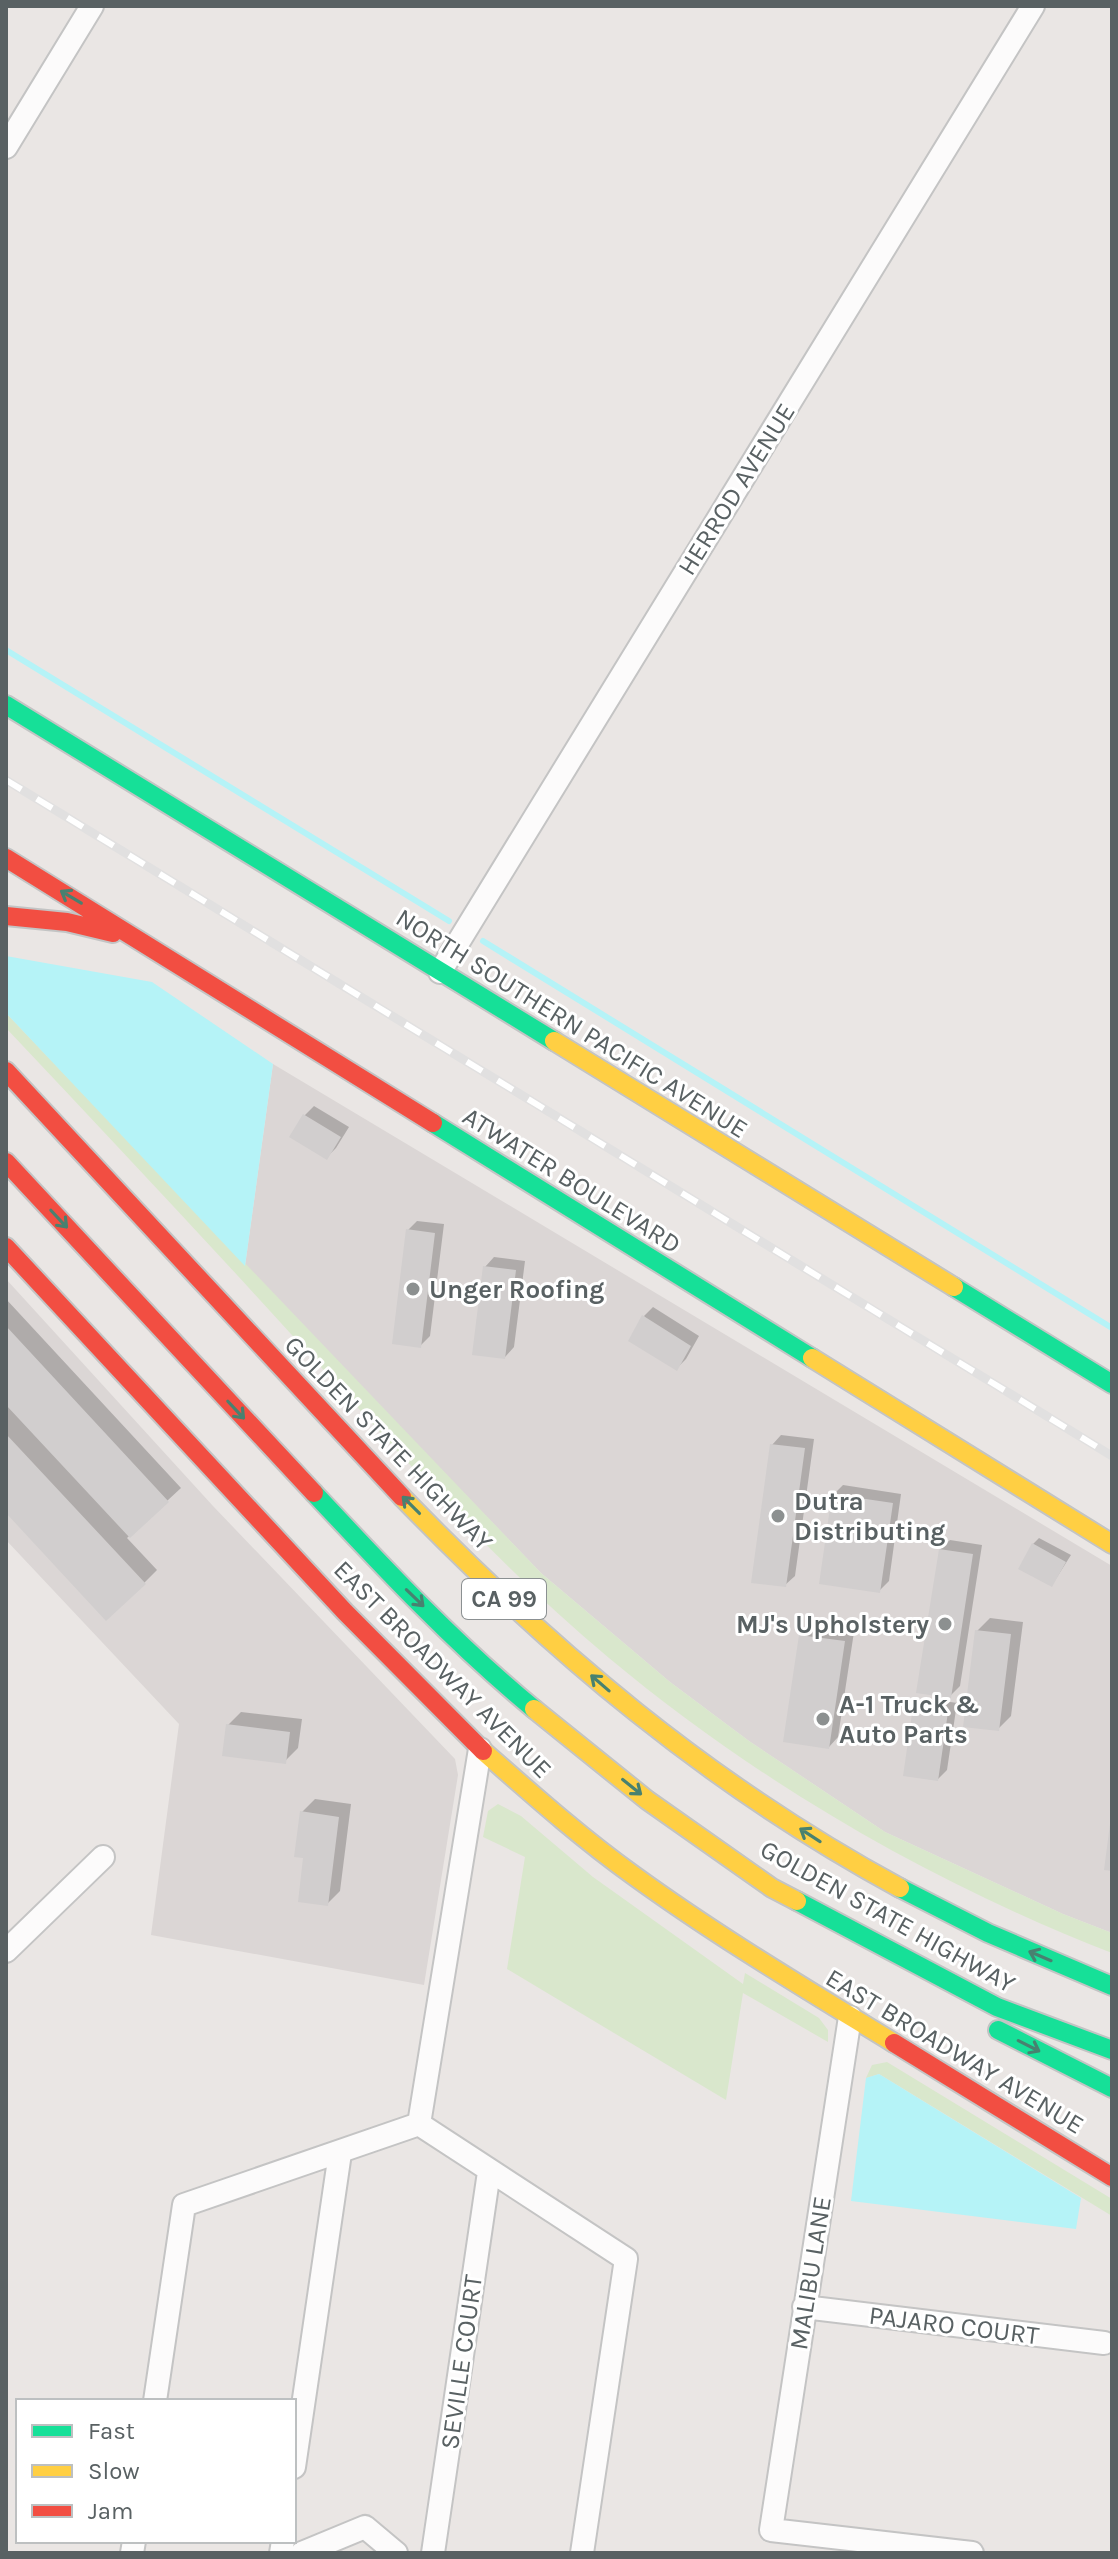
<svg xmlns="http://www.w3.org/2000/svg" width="1118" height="2559" viewBox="0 0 1118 2559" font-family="Karla,sans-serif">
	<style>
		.industrial { fill: #dbd6d5 }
		.green { fill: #d9e7cc }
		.water { fill: #b5f3f7 }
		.shadow { fill: #0003 }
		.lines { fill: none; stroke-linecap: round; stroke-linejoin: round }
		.stream { stroke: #b5f3f7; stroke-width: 6 }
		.building { fill: #d1cece }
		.street-casing { stroke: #c4c4c4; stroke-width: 26 }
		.fast-casing { stroke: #c3c4c4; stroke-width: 22 }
		.slow-casing { stroke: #c3c4c4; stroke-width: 22 }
		.jam-casing { stroke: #c3c4c4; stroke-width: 22 }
		.street { stroke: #fcfbfb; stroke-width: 22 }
		.fast { stroke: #16e098; stroke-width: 18 }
		.slow { stroke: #ffcf43; stroke-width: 18 }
		.jam { stroke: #f24e42; stroke-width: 18 }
		.rail-casing { stroke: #e1e0e0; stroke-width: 9 }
		.rail { stroke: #fff; stroke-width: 6; stroke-dasharray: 18; stroke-linecap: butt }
		.oneway { stroke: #488170 }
		.poi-dot { fill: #8c9090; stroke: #fff; stroke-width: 3 }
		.labels { text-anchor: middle; stroke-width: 6; stroke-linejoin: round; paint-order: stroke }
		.shield { fill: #fff; stroke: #8b9092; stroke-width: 2 }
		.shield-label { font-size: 24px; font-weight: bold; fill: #596163 }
		.street-label { font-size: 26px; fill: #596163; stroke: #fff }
		.poi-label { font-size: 26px; font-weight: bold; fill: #596163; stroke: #fff; text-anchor: start }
	</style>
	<rect width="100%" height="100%" fill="#eae6e4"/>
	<path class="industrial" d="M273,1064L1112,1566V1933L1063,1914L885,1832L749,1741L670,1682L541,1573L245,1266Z
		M6,1279L213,1506L455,1759L458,1775L424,1985L151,1935L179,1724L6,1540Z"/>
	<path class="green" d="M6,1013L541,1573L670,1682L749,1741L885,1832L1063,1914L1112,1933V1953C930,1882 759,1783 609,1658C496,1564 399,1453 301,1345C204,1238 105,1133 6,1028Z
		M498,1804L521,1816L593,1877L743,1984L745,1973L819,2018L828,2030V2042L743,1993L726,2100L507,1969L525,1857L483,1837L488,1811Z
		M887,2062L1112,2199V2216L879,2074L866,2078L872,2065Z"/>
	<path class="water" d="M6,956L152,982L273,1064L245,1266L6,1013Z
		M879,2074L1081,2198L1076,2229L851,2201L866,2078Z"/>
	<path class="shadow" d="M314,1106L349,1127L336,1148L327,1157L304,1116Z
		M417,1221L444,1224L430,1336L420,1346L408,1230Z
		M494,1257L525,1261L514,1347L505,1357L485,1267Z
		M6,1299L181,1488L127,1538L157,1570L144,1583L6,1510Z
		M653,1307L699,1336L686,1359L677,1368L644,1316Z
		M781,1435L814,1439L795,1576L785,1585L772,1445Z
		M843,1485L901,1494L889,1581L879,1591L833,1495Z
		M1039,1538L1071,1555L1052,1585L1033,1544Z
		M950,1540L982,1545L960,1686L950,1696L940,1549Z
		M990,1618L1023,1622L1011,1716L998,1729L977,1631Z
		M810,1626L854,1632L838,1737L829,1747L801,1636Z
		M924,1698L957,1703L947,1770L938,1779L914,1708Z
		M241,1712L302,1719L298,1748L285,1761L228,1725Z
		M315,1799L351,1804L340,1891L327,1904L306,1856L302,1812Z"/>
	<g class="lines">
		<path class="stream" d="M6,650L449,921
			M483,941L1112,1328"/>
	</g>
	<path class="building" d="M303,1114L341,1137L327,1160L289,1137Z
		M406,1229L435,1233L421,1348L392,1344Z
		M483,1266L516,1270L505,1359L472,1355Z
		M642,1315L691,1346L677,1371L628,1341Z
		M6,1326L169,1502L130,1538L6,1405Z
		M6,1434L146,1584L106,1621L6,1513Z
		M770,1444L805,1448L786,1587L751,1583Z
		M832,1494L893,1503L880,1593L819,1584Z
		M1032,1543L1066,1562L1052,1587L1018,1569Z
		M939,1549L973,1554L951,1698L916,1693Z
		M975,1630L1011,1634L999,1731L963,1727Z
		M799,1635L845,1641L829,1749L783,1742Z
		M913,1707L948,1712L938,1781L903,1776Z
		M226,1724L290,1732L286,1764L222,1756Z
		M300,1811L339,1817L328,1906L298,1902L303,1858L294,1857Z
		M1110,1824H1112V1871L1104,1870Z"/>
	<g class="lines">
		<g class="street-casing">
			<path id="street" d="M6,147L92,6
				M440,972L1033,6
				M6,1951L103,1857
				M850,2017L771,2530L972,2553
				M419,2124L626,2259L582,2553
				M419,2124L480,1749
				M804,2307L1104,2343
				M155,2401L184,2205L419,2124
				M294,2467L340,2153
				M132,2553L134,2541
				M281,2553L283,2541
				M302,2553L365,2527L396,2553
				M433,2553L489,2172"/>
		</g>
		<g class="fast-casing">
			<path id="fast" d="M6,705L554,1041
				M433,1123L812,1358
				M954,1287L1112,1384
				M314,1493C384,1568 455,1644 534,1709
				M900,1888L988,1933L1112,1986
				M797,1901L997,2007L1112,2050
				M998,2030L1112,2088"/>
		</g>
		<g class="slow-casing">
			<path id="slow" d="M554,1041L954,1287
				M812,1358L1112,1544
				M402,1497C552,1652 710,1785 900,1888
				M534,1709L647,1800L772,1888L797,1901
				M483,1751C532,1794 580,1837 633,1875C717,1936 806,1989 894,2043"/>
		</g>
		<g class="jam-casing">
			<path id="jam" d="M6,858L433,1123
				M6,916L67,922L113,933
				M6,1071L402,1497
				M6,1162L314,1493
				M6,1247L345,1612L483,1751
				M894,2043L1112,2177"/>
		</g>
		<use href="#street" class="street"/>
		<use href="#fast" class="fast"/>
		<use href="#slow" class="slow"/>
		<use href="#jam" class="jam"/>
		<g class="rail-casing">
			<path id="rail" d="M6,780L1112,1456"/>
		</g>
		<use href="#rail" class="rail"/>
	</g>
	<defs><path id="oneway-shaft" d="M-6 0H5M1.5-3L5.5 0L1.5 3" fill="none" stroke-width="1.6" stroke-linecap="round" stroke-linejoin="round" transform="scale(2)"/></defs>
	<g class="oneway">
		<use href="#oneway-shaft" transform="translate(71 897) rotate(-149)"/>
		<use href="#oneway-shaft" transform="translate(59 1219) rotate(47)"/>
		<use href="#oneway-shaft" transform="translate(236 1410) rotate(47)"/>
		<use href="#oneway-shaft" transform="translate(411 1505) rotate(-135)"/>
		<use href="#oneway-shaft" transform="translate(415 1598) rotate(44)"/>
		<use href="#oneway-shaft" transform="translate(600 1683) rotate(-139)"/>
		<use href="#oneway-shaft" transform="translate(632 1787) rotate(39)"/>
		<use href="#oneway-shaft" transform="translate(810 1835) rotate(-147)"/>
		<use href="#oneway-shaft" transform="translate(1040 1956) rotate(-157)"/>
		<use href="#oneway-shaft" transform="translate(1029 2046) rotate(27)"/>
	</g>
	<g class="poi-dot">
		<circle cx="413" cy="1289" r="8"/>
		<circle cx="778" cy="1516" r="8"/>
		<circle cx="945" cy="1624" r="8"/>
		<circle cx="823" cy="1719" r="8"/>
	</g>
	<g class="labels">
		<rect class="shield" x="462" y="1579" width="84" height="40" rx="6"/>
		<g class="shield-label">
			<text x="504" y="1607">CA 99</text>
		</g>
		<g class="street-label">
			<text transform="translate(736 489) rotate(-58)" y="9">HERROD AVENUE</text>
			<text transform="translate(572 1023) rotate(32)" y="9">NORTH SOUTHERN PACIFIC AVENUE</text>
			<text transform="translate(572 1180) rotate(32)" y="9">ATWATER BOULEVARD</text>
			<text transform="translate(389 1443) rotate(46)" y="9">GOLDEN STATE HIGHWAY</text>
			<text transform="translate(443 1669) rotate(45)" y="9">EAST BROADWAY AVENUE</text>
			<text transform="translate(888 1916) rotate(29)" y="9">GOLDEN STATE HIGHWAY</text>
			<text transform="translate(955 2051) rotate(31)" y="9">EAST BROADWAY AVENUE</text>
			<text transform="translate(810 2273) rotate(-81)" y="9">MALIBU LANE</text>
			<text transform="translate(954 2325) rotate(7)" y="9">PAJARO COURT</text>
			<text transform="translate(461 2362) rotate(-82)" y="9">SEVILLE COURT</text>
		</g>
		<g class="poi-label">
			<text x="429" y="1298">Unger Roofing</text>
			<text x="794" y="1510">Dutra<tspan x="794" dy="30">Distributing</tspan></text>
			<text x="929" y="1633" text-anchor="end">MJ's Upholstery</text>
			<text x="839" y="1713">A-1 Truck &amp;<tspan x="839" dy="30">Auto Parts</tspan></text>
		</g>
	</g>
	<rect width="1118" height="2559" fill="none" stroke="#596163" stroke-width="16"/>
	<rect x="16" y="2399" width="280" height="144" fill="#ffffff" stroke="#bdc0c1" stroke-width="2"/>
	<rect x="32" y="2425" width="40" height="12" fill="#16e098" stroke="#bdc0c1" stroke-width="2"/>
	<text x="88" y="2439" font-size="24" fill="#596163">Fast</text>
	<rect x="32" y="2465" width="40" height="12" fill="#ffcf43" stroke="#bdc0c1" stroke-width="2"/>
	<text x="88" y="2479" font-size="24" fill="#596163">Slow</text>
	<rect x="32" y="2505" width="40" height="12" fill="#f24e42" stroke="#bdc0c1" stroke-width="2"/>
	<text x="88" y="2519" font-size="24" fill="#596163">Jam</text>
</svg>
